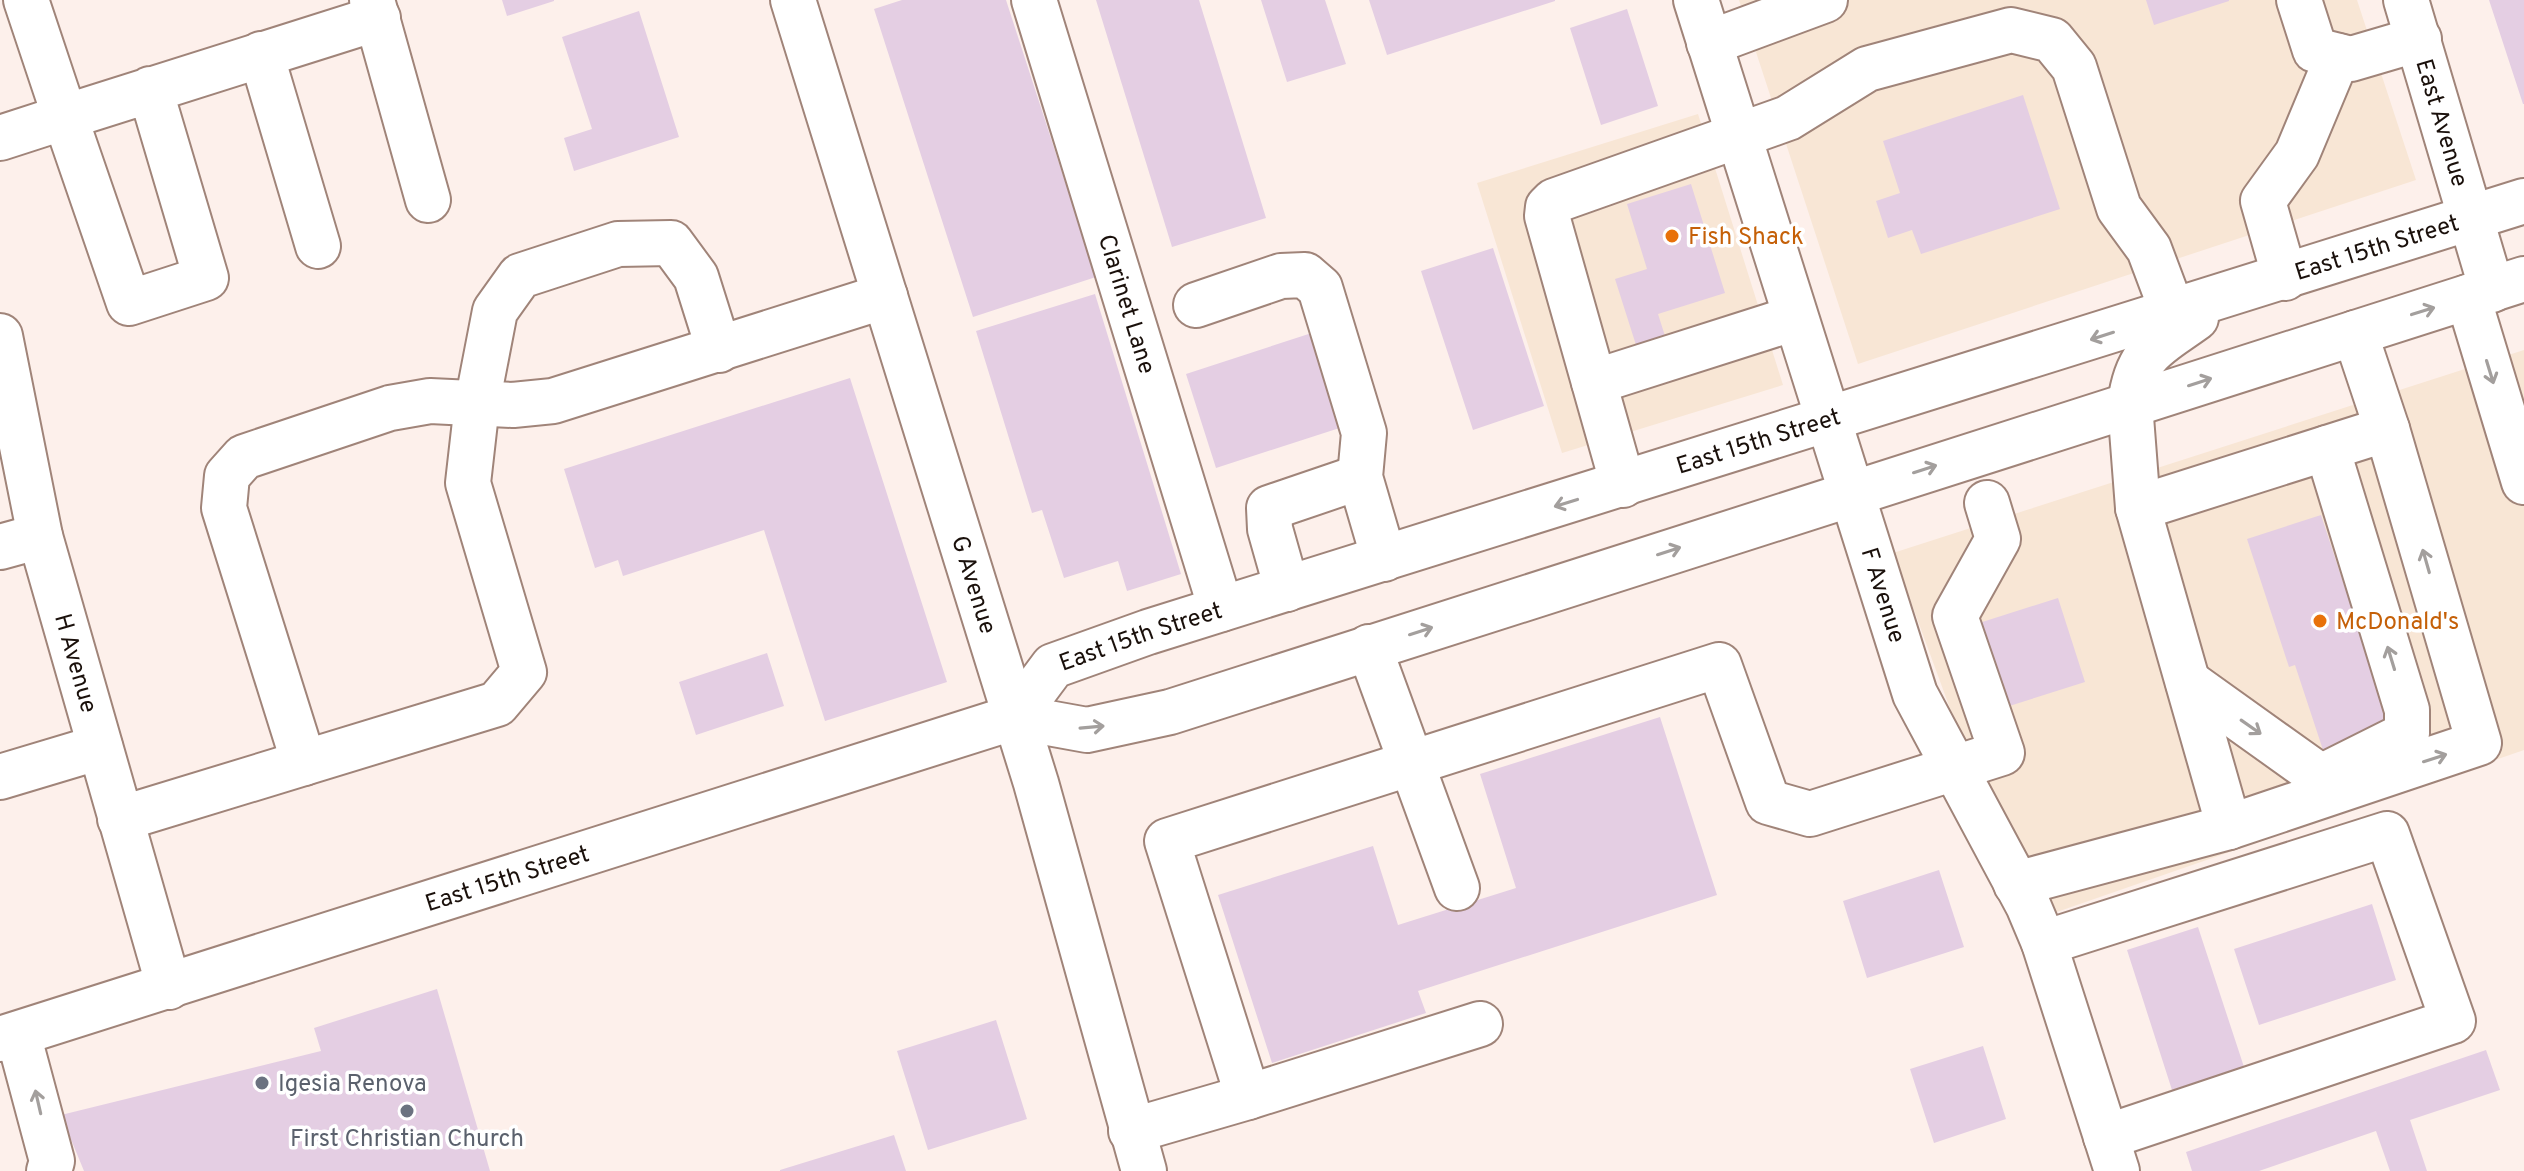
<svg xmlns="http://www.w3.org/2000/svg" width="2524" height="1171" viewBox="0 0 2524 1171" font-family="Overpass,sans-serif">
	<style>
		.commercial { fill: #f8e6d5 }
		.building { fill: #e4cee3 }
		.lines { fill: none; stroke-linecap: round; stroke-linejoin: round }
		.minor-casing { stroke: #a08479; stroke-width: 48 }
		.major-casing { stroke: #a08479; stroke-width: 48 }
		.minor { stroke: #fff; stroke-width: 44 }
		.major { stroke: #fff; stroke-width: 44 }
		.oneway { stroke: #a39f9d }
		.food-dot { fill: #e8710a; stroke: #fff; stroke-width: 3 }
		.worship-dot { fill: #6b7280; stroke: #fff; stroke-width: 3 }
		.labels { text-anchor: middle; stroke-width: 7; stroke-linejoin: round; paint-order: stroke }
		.street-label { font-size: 24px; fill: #1a100b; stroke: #fff }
		.food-label { font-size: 24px; fill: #c56008; stroke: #fff; text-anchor: start }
		.worship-label { font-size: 24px; fill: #5b616d; stroke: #fff; text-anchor: start }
	</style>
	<rect width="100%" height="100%" fill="#fdf0eb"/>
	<path class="commercial" d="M1739,0H2357L2416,180L1858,364Z
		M1698,114L1783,385L1562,453L1477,183Z
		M2524,350V750L2051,914L1959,733L1893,553Z"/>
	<path class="building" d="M502,0H554V1L507,16Z
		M902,0H1006L1096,277L973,317L874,9Z
		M1096,0H1199L1266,218L1172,247Z
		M1261,0H1325L1346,64L1287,82Z
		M1369,0H1555V1L1387,55Z
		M2146,0H2229V1L2154,25Z
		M2489,0H2524V104H2523Z
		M1627,9L1658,106L1601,125L1570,28Z
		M639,11L679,137L574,171L564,138L592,129L562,37Z
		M2023,95L2060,209L1921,254L1912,230L1888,238L1876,201L1900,193L1883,141Z
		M1691,184L1725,293L1658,314L1665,336L1636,345L1615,279L1647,269L1627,204Z
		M1493,248L1544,406L1473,430L1421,271Z
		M1095,294L1181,574L1127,591L1118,561L1064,578L1042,510L1032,513L976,331Z
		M1324,329L1355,423L1216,468L1186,374Z
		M850,378L947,682L825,721L764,530L623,576L618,560L595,568L564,469Z
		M2321,515L2346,591L2355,588L2393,731L2324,753L2295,665L2289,667L2247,539Z
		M2058,598L2085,682L2003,708L1976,624Z
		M767,653L784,706L696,735L679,682Z
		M1660,717L1717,895L1418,991L1426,1013L1272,1063L1218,895L1373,846L1398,925L1516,888L1480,774Z
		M1939,870L1964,947L1867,978L1843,901Z
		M2372,904L2396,980L2259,1025L2234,949Z
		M2198,927L2244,1067L2172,1090L2127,950Z
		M437,989L490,1171H84L61,1115L321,1051L314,1028Z
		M996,1020L1027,1119L928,1150L897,1051Z
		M1983,1046L2006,1119L1934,1143L1910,1069Z
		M2486,1050L2500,1090L2410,1120L2427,1171H2390L2376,1131L2259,1171H2192L2186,1152Z
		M894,1135L906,1171H780V1170Z"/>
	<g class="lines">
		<g class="minor-casing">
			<g id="minor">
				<path d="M372,0L428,200"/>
				<path id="s1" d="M793,0L1036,783L1144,1171"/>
				<path id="s2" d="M1034,0L1221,609"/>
				<path id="s3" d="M1696,0L1915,694L2028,905L2044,943L2117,1171"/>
				<path d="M2299,0L2315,50L2351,59L2419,39"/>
				<path id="s4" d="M2406,0L2492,290"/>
				<path d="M1709,43L1825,0"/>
				<path d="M261,54L318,246"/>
				<path d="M150,89L206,278L129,303L65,117L378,18"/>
				<path d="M0,138L65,117L26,0"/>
				<path d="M2285,278L2263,201L2297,154L2338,56"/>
				<path d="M2468,297L2524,482"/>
				<path d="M1196,305L1281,276L1305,275L1320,288L1364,433L1360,477L1384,559"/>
				<path id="s5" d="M0,336L40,536L169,987"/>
				<path d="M1594,382L1795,318"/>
				<path d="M2130,404L2138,508L2229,827"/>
				<path d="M1623,485L1547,216L1548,207L1554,201L1788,118L1867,69L2011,30L2052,40L2074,67L2119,208L2149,249L2173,313"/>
				<path d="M2138,508L2387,429"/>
				<path d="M0,547L40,536"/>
				<path d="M1287,589L1270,529L1269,508L1360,477"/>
				<path d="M1369,647L1457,888"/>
				<path d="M2188,682L2321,777L2407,734V710L2327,448"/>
				<path d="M304,763L224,508L227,476L244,457L390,408L430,401L513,405L553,401L885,296"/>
				<path d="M0,777L100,747"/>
				<path d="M120,819L497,704L524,672L468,483L477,404L495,311L520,276L618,244L671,243L696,277L719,350"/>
				<path d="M2016,884L2229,827L2479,743L2387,429L2355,333"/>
				<path d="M2044,943L2387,834L2453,1021L2106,1137"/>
				<path d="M1480,1024L1248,1097L1167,841L1719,665L1768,802L1810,814L2002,753L1955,616L1998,539L1987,503"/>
				<path d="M18,1034L52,1161L49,1171"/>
				<path d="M1131,1131L1248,1097"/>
			</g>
		</g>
		<g class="major-casing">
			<g id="major">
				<path d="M2130,404C2137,351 2156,347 2196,318"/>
				<path id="s6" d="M1015,717L1053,666L1148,632L2524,201"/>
				<path id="s7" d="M0,1039L1015,717L1087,730L1170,712L2524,279"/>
			</g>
		</g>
		<use href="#minor" class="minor"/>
		<use href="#major" class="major"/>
	</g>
	<defs><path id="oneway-shaft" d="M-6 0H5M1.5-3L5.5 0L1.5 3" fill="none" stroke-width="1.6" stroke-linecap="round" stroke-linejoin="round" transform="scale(2)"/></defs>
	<g class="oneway">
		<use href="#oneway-shaft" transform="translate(2423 311) rotate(-17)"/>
		<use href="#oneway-shaft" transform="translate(2102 336) rotate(162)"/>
		<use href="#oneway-shaft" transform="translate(2490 372) rotate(73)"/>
		<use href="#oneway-shaft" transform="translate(2200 382) rotate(-18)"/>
		<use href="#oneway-shaft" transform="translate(1925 469) rotate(-18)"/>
		<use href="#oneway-shaft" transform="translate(1566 503) rotate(163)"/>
		<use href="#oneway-shaft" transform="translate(1669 551) rotate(-18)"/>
		<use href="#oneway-shaft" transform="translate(2426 561) rotate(-106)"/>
		<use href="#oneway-shaft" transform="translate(1421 631) rotate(-18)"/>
		<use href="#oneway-shaft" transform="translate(2391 658) rotate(-107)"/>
		<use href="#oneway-shaft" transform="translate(1092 727) rotate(-5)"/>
		<use href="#oneway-shaft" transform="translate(2251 727) rotate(35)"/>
		<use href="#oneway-shaft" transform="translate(2435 758) rotate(-18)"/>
		<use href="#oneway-shaft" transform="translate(38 1102) rotate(-103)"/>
	</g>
	<g class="food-dot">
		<circle cx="1672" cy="236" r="8"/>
		<circle cx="2320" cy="621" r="8"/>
	</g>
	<g class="worship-dot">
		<circle cx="262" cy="1083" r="8"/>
		<circle cx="407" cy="1111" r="8"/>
	</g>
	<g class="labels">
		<g class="street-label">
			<text dy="8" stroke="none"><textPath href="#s4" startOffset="128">East Avenue</textPath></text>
			<text dy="8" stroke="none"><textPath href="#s6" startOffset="1452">East 15th Street</textPath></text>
			<text dy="8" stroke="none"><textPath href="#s2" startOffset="318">Clarinet Lane</textPath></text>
			<text dy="8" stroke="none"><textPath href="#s6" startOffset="804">East 15th Street</textPath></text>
			<text dy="8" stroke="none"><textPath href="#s1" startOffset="612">G Avenue</textPath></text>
			<text dy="8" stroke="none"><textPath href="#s3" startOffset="624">F Avenue</textPath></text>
			<text dy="8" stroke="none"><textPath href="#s6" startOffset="156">East 15th Street</textPath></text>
			<text dy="8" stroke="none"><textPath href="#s5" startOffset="336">H Avenue</textPath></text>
			<text dy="8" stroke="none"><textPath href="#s7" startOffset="532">East 15th Street</textPath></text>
		</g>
		<g class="food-label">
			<text x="1688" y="244">Fish Shack</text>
			<text x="2336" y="629">McDonald's</text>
		</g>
		<g class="worship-label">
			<text x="278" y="1091">Igesia Renova</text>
			<text x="407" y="1146" text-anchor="middle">First Christian Church</text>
		</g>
	</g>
</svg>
